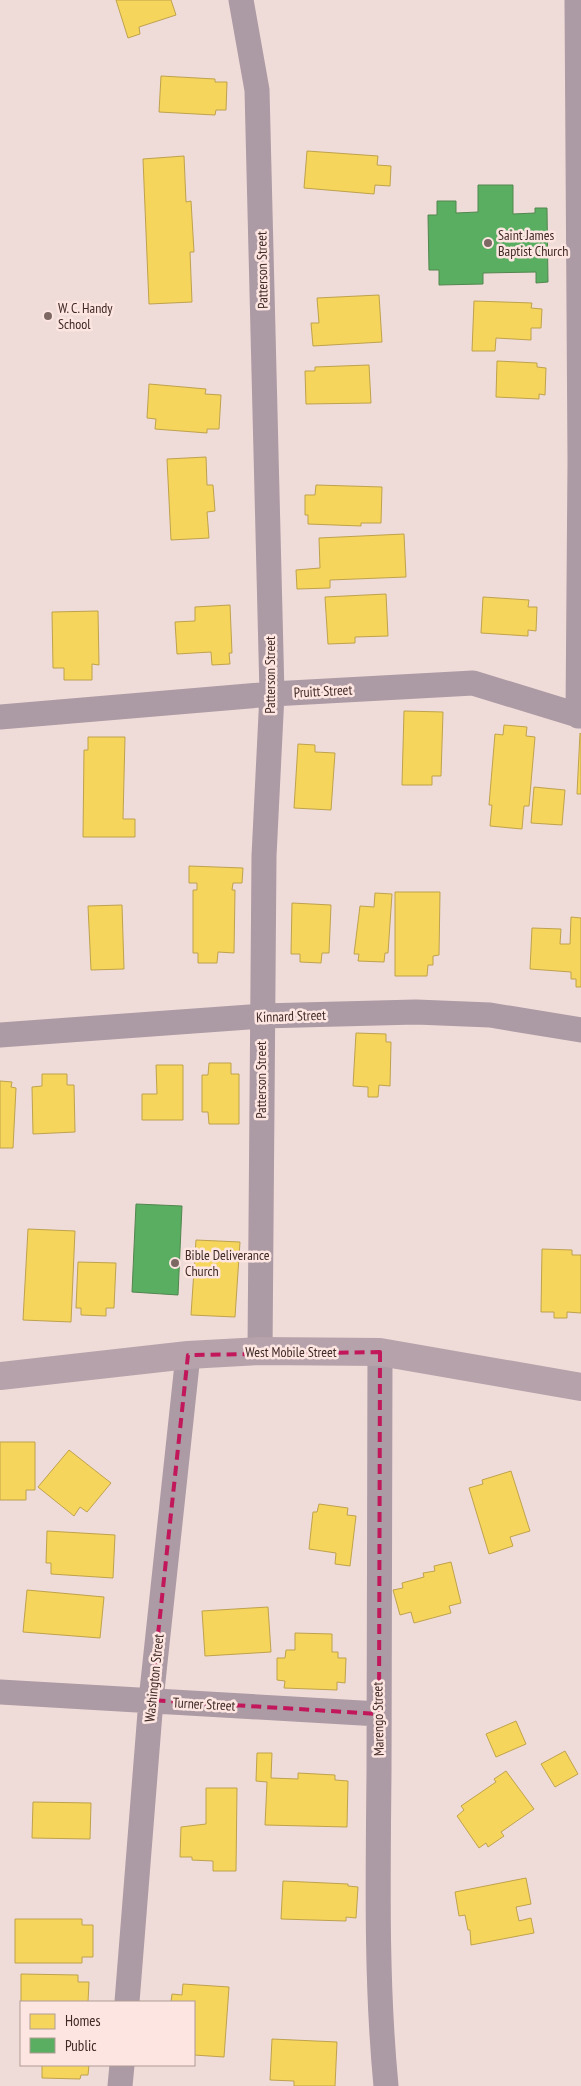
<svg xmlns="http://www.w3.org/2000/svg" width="581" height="2086" viewBox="0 0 581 2086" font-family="'PT Sans Narrow',sans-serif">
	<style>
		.homes { fill: #f6d55c; stroke: #bfa24c }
		.public { fill: #5aae61; stroke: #52864f }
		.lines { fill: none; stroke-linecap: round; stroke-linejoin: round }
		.street { stroke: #ac9aa4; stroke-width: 25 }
		.secondary { stroke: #b6a2aa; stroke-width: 28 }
		.marked { fill: none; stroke: #c2185b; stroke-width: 4; stroke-dasharray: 10 6; stroke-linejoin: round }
		.poi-dot { fill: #7d6864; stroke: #fde6e1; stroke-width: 2 }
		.labels { text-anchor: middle; stroke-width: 5; stroke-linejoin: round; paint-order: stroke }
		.poi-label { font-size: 14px; fill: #402a26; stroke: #fde6e1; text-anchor: start }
		.street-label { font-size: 14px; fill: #402a26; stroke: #fde6e1 }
	</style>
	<rect width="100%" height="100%" fill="#efdbd8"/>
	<path class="homes" d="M116,0H171L176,15L139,27L140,34L128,38Z
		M161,76L215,79V82H227L226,110H216L215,115L159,112Z
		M307,151L378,156L377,165L391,166L390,186L375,185L374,194L304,188Z
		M184,156L186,202L191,201L194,252H190L192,302L149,304L143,159Z
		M379,295L382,342L313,346L311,323H319L317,298Z
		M474,301L532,303L531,308L542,309L541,328H531V340L496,338L495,351H472Z
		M497,361L537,363V367L546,368L545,395L539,394V399L496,397Z
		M369,365L371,403L306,404L305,371H315V367Z
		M149,384L206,389L205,394L221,395L219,429H207V433L155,429L156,419L147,418Z
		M206,457L207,485H213L215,511L207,512L209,538L171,540L167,459Z
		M316,485L382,487L381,523H361V526L308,524V515H305V495H315Z
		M404,534L406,577L330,580V588L297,589L296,570L320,568L319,538Z
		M386,594L388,636L355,637V643L328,644L325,597Z
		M483,597L529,600L528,607H537L536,631L528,630V636L481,633Z
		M230,605L232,653H229L230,664L212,665L211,652L177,654L175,622L195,621V607Z
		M98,611L99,665L92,664V680H64V668H53L52,612Z
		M404,711L443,712L441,776H432V785H402Z
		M504,725L527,727L526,736L535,737L529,806H524L522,829L490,826L492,805H489L495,734L503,735Z
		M580,733L581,734V794H577Z
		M88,737H125L123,819H135V837H83L84,750H88Z
		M298,744L315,745V752L335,753L331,810L294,808Z
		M534,787L565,790L562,825L531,823Z
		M189,866L243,868L242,883H233L232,890H235L234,953L218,952L217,963H198V953H193V890H197V883H189Z
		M395,892H440L439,955L433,956V965H428L427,976H395Z
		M375,893L392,894L388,953H385L384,962L358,961L359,954H354L360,906L374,907Z
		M292,903L331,905L329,953H322L321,963L300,962V954H291Z
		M122,905L124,969L91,970L88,906Z
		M571,917L581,918V987H576V979H571V972L530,969L532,928L561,929L560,944H570Z
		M356,1033L386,1034V1042H391L390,1086L379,1085L378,1097H368V1087L353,1086Z
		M209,1063H231V1074H239V1124H209L208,1112H202V1075H208Z
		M156,1065H183V1120H142V1094H157Z
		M42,1074H67V1085H74L75,1132L33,1134L32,1087L42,1086Z
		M0,1081L12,1082L11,1087L16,1088L13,1148H0Z
		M28,1229L75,1231L71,1322L23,1320Z
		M196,1240L240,1242L235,1317L191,1315Z
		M542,1249L572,1250V1255H581V1313L567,1312V1318H554V1312H541Z
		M78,1262L116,1263L114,1308H106V1316L81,1315V1308H76Z
		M0,1442H35V1490H26V1500H0Z
		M69,1450L111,1483L87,1512L80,1507L74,1516L38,1487Z
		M511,1471L530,1531L510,1537L513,1546L489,1554L469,1488L483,1484L482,1480Z
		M319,1504L348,1508L347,1515L356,1516L350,1566L335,1564L336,1553L309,1549L313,1512H317Z
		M47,1531L115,1535L113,1578L51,1574V1563H46Z
		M451,1562L461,1603L449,1606L451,1613L414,1623L411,1612L400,1615L393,1590L403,1588L402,1583L424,1577L423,1573L435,1571L434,1566Z
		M27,1590L104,1597L100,1638L23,1632Z
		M268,1607L271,1652L205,1656L202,1611Z
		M295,1633L332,1634V1652H338V1658H346L345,1683L337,1682V1690L284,1688L285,1681L277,1680V1658H285L286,1650H295Z
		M516,1721L526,1744L496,1757L486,1734Z
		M565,1751L578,1774L555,1787L541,1764Z
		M257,1753H272L271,1778L298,1779V1773L335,1775V1780L348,1781L347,1827L265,1825L267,1782L256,1781Z
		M506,1771L534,1809L501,1832L504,1836L488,1847L486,1843L479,1848L457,1816L464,1810L461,1806L496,1782L494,1779Z
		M206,1788H237L236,1871H213V1861L192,1860V1857H180L181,1827L206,1824Z
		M33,1802L91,1803L90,1839L32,1838Z
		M526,1878L531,1904L516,1907L519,1921L531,1918L534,1933L471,1945L470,1930H468L465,1915L459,1916L455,1892Z
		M283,1881L348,1884V1886L358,1887L356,1918L346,1917V1921L281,1919Z
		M15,1919H82V1925H93V1957H82V1963H15Z
		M21,1974L78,1975V1982H89L88,2002H21V2020Z
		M183,1984L229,1987L224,2057L194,2055V2002H171L172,1994L182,1995Z
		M272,2039L337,2042L335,2086H294V2081L270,2080Z
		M42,2065H89L88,2075H81L80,2079L42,2078Z"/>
	<path class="public" d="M478,185H513V214L535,213V208H547L548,282L536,283V272L483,273V284L439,285V270H429L428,215H437V201H456V213L478,212Z
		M136,1204L182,1206L178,1295L132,1292Z"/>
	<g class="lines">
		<path class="street" d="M241,0L257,90L272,694L264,856L260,1351
			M577,0L580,461L578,716
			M0,717L272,694L473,683L581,716
			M0,1035L262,1016L416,1012L490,1015L581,1030
			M380,1352C379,1492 379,1632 379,1772C378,1877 376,1982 386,2086
			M0,1692L379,1714
			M127,2002L151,1700L188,1355
			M120,2086L122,2065"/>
		<path class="secondary" d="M0,1376L188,1355L260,1351L380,1352L581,1387"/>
	</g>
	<path class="marked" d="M380,1352L379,1714L151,1700L188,1355Z"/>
	<g class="poi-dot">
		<circle cx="488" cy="243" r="5"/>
		<circle cx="48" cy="316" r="5"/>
		<circle cx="175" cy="1263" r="5"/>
	</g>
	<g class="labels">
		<g class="poi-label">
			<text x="498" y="240">Saint James<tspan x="498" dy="16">Baptist Church</tspan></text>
			<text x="58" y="313">W. C. Handy<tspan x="58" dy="16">School</tspan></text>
			<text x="185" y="1260">Bible Deliverance<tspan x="185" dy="16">Church</tspan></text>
		</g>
		<g class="street-label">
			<text transform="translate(262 270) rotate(-91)" y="5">Patterson Street</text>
			<text transform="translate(270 675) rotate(-90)" y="5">Patterson Street</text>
			<text transform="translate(323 691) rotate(-3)" y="5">Pruitt Street</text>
			<text transform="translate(291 1016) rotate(-2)" y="5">Kinnard Street</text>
			<text transform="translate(261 1080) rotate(-90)" y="5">Patterson Street</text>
			<text x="291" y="1357">West Mobile Street</text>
			<text transform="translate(154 1678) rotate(-84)" y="5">Washington Street</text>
			<text transform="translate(204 1704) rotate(3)" y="5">Turner Street</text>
			<text transform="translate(378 1719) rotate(-91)" y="5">Marengo Street</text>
		</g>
	</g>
	<rect x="20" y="2001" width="175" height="65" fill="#fde6e1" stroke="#b19b96"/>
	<rect x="30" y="2014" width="25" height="15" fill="#f6d55c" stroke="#b19b96"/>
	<text x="65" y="2026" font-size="15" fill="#402a26">Homes</text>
	<rect x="30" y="2038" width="25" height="15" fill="#5aae61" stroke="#b19b96"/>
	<text x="65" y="2051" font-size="15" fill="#402a26">Public</text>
</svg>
